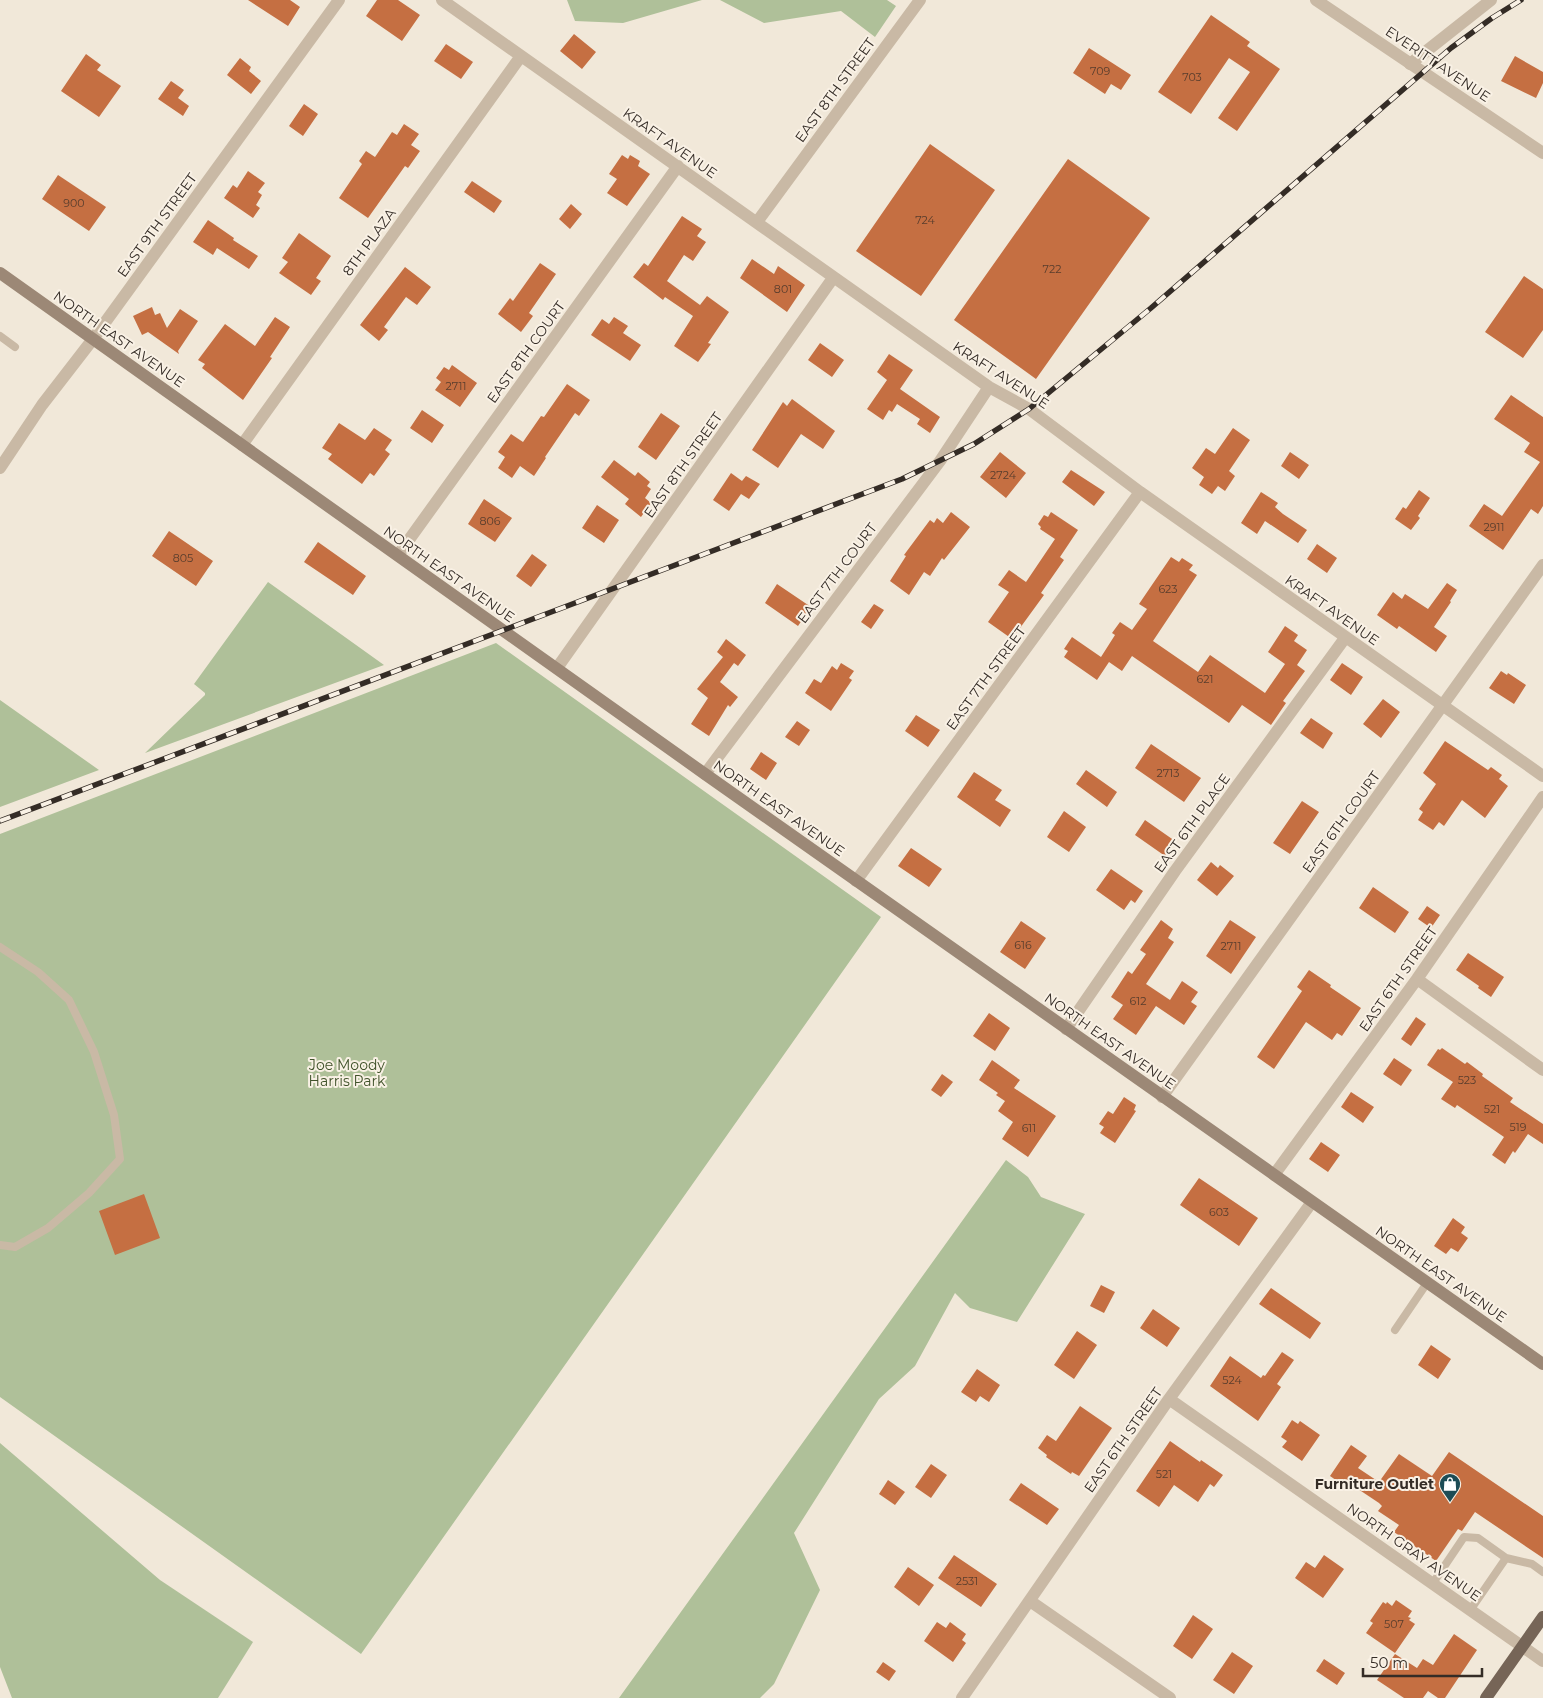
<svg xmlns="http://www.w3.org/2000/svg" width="1543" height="1698" viewBox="0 0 1543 1698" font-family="Montserrat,sans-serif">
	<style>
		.green { fill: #afc099 }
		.building { fill: #c56f42 }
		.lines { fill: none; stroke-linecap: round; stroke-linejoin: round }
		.service { stroke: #c9b9a5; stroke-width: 8 }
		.minor { stroke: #c9b9a5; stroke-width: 12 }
		.tertiary { stroke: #c9b9a5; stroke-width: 12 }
		.secondary { stroke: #9c8876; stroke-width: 12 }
		.primary { stroke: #766557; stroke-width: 12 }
		.rail-casing { stroke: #342c26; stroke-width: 5.5 }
		.rail { stroke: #f9f1e5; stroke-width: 4; stroke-dasharray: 11; stroke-linecap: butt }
		.labels { text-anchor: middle; stroke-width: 4; stroke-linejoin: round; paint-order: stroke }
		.number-label { font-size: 11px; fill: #583d2d }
		.street-label { font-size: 14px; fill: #342c26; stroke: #f9f1e5 }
		.park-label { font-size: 14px; fill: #40522a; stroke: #f9f1e5 }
		.poi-label { font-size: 14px; font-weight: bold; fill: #342c26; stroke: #f9f1e5; text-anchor: end }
	</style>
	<rect width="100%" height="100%" fill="#f1e8d9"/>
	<path class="green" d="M567,0H702L623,23L575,21Z
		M720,0H887L896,6L875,37L841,11L764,23Z
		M268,582L384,665L145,753L205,695V693L194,684Z
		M496,643L881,917L361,1654L0,1397V834Z
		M0,700L99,770L0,807Z
		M1006,1160L1028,1177L1041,1197L1085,1214L1017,1322L970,1308L955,1293L915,1366L879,1399L794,1533L820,1590L774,1684L760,1698H619Z
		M0,1443L160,1580L253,1642L218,1698H12L0,1667Z"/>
	<path class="building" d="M248,0H290L300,7L288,26Z
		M377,0H398L420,15L402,41L366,16Z
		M1211,15L1250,42L1247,46L1280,69L1237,131L1218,118L1250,72L1229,58L1191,114L1158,92Z
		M574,34L596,52L582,69L560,51Z
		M446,44L473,62L461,79L434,61Z
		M1089,48L1131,75L1121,90L1111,84L1105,94L1073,73Z
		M86,54L101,65L97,70L121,86L99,117L61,91Z
		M1515,56L1543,72V83L1536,98L1501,81Z
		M240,58L251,67L249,71L261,81L251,94L227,75Z
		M171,81L184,90L178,98L189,106L183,116L158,99Z
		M304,104L318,114L303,136L289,126Z
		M404,124L419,134L411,145L420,151L408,168L405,166L368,218L339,198L362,164L359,161L366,151L375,157L392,132L397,135Z
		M930,144L995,190L921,296L856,251Z
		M622,155L628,159L630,155L640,161L638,166L650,174L627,206L607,193L617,179L609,174Z
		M1068,159L1150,218L1036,379L954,320Z
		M248,171L265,183L258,192L262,195L256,205L260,208L253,218L224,198L233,185L237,188Z
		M58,175L106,207L89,231L42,199Z
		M472,181L502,201L494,213L464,192Z
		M571,204L582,214L570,229L559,219Z
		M682,216L702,229L697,236L706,242L693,261L684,255L667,281L700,305L707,296L729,312L708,343L711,344L698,362L674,346L693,316L665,297L663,300L633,277L644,263L648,266Z
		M208,220L234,238L233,240L258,256L249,269L217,248L213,255L193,242Z
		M299,233L331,256L316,278L321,281L311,295L279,273L288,262L282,258Z
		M752,259L774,274L778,266L805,285L787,312L740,278Z
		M540,263L556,274L529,313L533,316L521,332L498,314L510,298L513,301Z
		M405,267L431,287L417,305L406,297L384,327L388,330L379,341L360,325Z
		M1524,276L1543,289V330L1523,358L1485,332Z
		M152,307L155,315L160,313L167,328L180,309L198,321L178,351L179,354L148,332L142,335L133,316Z
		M275,317L290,327L270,357L272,358L243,400L202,368L205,364L198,360L225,324L255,346Z
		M614,317L628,326L623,333L641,345L630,361L591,335L602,319L609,324Z
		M820,343L844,360L832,377L808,360Z
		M889,354L913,370L900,389L940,417L930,433L917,424L920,419L897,404L892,412L889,410L883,420L867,409L887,380L877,372Z
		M452,365L477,383L460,407L435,390L441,382L436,378L444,367L449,370Z
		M567,384L590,400L579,416L575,413L545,457L546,458L534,476L520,466L512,478L498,468L505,457L498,452L511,434L523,442L541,416L544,417Z
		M1511,395L1543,417V506L1538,514L1531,509L1503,550L1469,526L1484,504L1502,516L1540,462L1524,452L1530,443L1494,419Z
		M792,399L835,431L823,449L801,434L778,468L752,450L783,402L787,406Z
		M422,410L444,425L432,443L410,428Z
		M661,413L680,426L656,460L638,447Z
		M339,423L365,440L374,428L392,440L385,450L390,454L374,476L370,473L362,484L328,459L332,454L322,448Z
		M1233,428L1250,440L1229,471L1235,476L1225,491L1218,486L1212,494L1199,485L1204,477L1192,468L1206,448L1215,454Z
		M1000,452L1026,473L1006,498L980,477Z
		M1290,452L1309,465L1299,479L1281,466Z
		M614,460L635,476L638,472L650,482L647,486L651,489L645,498L651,503L641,517L625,504L629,499L601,477Z
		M1071,470L1105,492L1094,506L1062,482Z
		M731,473L742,481L746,476L760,484L749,499L741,494L729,511L713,500Z
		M1419,490L1430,498L1418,516L1420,518L1411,530L1395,519L1403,507L1406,509Z
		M1261,492L1278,503L1275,507L1283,514L1307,530L1298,543L1265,521L1257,534L1241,523Z
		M484,499L512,518L495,542L468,524Z
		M597,505L619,520L604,543L582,528Z
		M951,512L970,527L944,560L942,558L930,576L924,572L909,595L890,581L906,556L904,555L930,520L934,523L937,518L943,523Z
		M1051,512L1078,530L1060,557L1064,560L1041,593L1044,595L1012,639L988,622L1009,592L998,585L1009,570L1026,582L1055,539L1040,529L1041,527L1038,524L1044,515L1048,517Z
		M169,531L213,561L196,586L152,556Z
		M318,542L366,576L353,595L304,562Z
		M1317,544L1337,558L1327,573L1307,559Z
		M532,554L547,565L531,587L516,576Z
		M1171,557L1179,562L1182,558L1193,565L1189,570L1197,575L1153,641L1198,672L1210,655L1265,693L1285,664L1268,652L1285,626L1298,635L1294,641L1307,650L1297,665L1305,671L1283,701L1286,703L1271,725L1242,705L1229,723L1132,656L1122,671L1109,662L1097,680L1064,657L1068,651L1064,649L1072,637L1101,657L1115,635L1112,633L1120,622L1132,630L1147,609L1139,604Z
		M1447,583L1457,590L1450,601L1451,602L1434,627L1447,636L1436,652L1399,626L1397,629L1377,615L1393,592L1402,599L1405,594L1428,609Z
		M777,584L811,607L798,626L765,603Z
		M874,604L884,610L871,629L861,622Z
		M726,639L746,655L738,666L734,663L720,682L738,697L730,707L728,705L709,736L691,724L708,698L697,689L723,657L717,652Z
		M841,663L854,671L849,678L852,680L831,711L805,693L814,679L821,683L832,666L837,670Z
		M1342,663L1363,677L1351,695L1330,680Z
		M1501,671L1507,675L1508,673L1526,685L1514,704L1489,688Z
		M1383,699L1400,712L1381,738L1363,724Z
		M916,715L940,730L928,747L905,731Z
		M1311,718L1333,733L1323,749L1300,733Z
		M797,721L810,730L799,746L785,737Z
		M1445,741L1488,770L1491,767L1502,775L1499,779L1508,786L1485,818L1462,800L1444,826L1439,822L1433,830L1418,820L1423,812L1419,809L1436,784L1423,773Z
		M1151,744L1201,778L1184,802L1135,768Z
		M761,752L777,763L766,780L750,769Z
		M1086,770L1117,792L1107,807L1076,784Z
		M974,772L1002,790L995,800L1011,810L1000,827L957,797Z
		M1302,801L1319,812L1290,854L1273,843Z
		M1064,811L1086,827L1069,852L1047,837Z
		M1145,820L1175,841L1165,856L1135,835Z
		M911,848L942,869L929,887L898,866Z
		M1211,862L1218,868L1220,865L1234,876L1217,896L1197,880Z
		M1111,869L1143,891L1135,903L1131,900L1124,910L1096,890Z
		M1373,887L1409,912L1395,933L1359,908Z
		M1427,906L1440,915L1431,928L1418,919Z
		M1161,920L1173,929L1168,938L1174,942L1146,984L1170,1000L1182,981L1198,992L1191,1002L1197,1006L1184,1025L1156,1006L1136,1035L1113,1019L1123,1005L1111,997L1128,971L1132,974L1146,954L1140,950Z
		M1230,920L1256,937L1231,974L1206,956Z
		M1021,921L1046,938L1025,969L1000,952Z
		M1468,953L1504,977L1491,997L1478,988L1479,986L1456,970Z
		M1309,970L1331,985L1330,987L1361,1008L1342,1036L1337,1033L1332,1040L1306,1022L1274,1069L1257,1057L1302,991L1297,987Z
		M989,1013L1010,1028L995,1051L973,1036Z
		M1416,1017L1426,1024L1411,1046L1401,1039Z
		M1442,1048L1465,1064L1467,1062L1483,1074L1482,1076L1513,1098L1510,1102L1543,1124V1144L1528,1134L1515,1153L1513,1151L1505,1164L1492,1155L1504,1137L1457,1105L1455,1108L1441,1099L1453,1082L1427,1065L1438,1049L1440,1050Z
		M1394,1058L1412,1070L1401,1086L1383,1074Z
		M992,1060L1020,1080L1014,1088L1056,1116L1028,1157L1002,1139L1013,1122L998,1111L1005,1101L996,1095L998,1093L979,1080Z
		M942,1074L953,1082L941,1097L931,1090Z
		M1351,1092L1374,1107L1363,1123L1341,1107Z
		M1124,1097L1136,1105L1134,1110L1136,1111L1115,1143L1100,1133L1104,1127L1099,1124L1108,1111L1113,1114Z
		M1321,1142L1340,1155L1328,1172L1309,1159Z
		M1199,1178L1258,1218L1239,1246L1180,1205Z
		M144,1194L160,1238L115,1255L99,1211Z
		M1453,1218L1465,1227L1461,1233L1468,1238L1458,1252L1451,1248L1446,1254L1434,1246Z
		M1101,1285L1115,1292L1104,1313L1090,1306Z
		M1271,1288L1321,1323L1310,1339L1259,1304Z
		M1153,1309L1180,1328L1167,1347L1140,1328Z
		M1077,1331L1097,1345L1074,1379L1054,1365Z
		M1431,1345L1451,1359L1438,1379L1418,1365Z
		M1282,1352L1294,1360L1277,1384L1281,1387L1258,1421L1210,1386L1230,1356L1261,1378L1263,1375L1265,1376Z
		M977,1369L1000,1385L989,1402L980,1396L976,1402L961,1392Z
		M1080,1406L1112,1428L1079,1476L1072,1472L1071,1474L1046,1457L1047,1455L1038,1448L1047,1435L1056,1441Z
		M1292,1420L1298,1424L1300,1421L1320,1435L1302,1461L1282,1447L1287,1441L1281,1437Z
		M1170,1441L1200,1462L1201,1460L1223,1475L1214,1487L1210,1484L1198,1502L1174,1485L1159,1507L1136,1491Z
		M1351,1445L1367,1456L1358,1468L1379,1482L1399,1454L1432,1476L1449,1452L1543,1516V1558L1475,1512L1462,1531L1458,1529L1436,1561L1394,1532L1399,1525L1378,1511L1382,1506L1379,1503L1349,1483L1346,1487L1330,1476Z
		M931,1464L947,1475L931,1498L915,1487Z
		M888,1480L905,1492L895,1505L879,1494Z
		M1021,1483L1059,1509L1047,1525L1009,1500Z
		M954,1555L997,1584L981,1607L938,1578Z
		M1324,1555L1344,1569L1323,1598L1295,1578L1306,1562L1315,1568Z
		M908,1567L934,1585L919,1606L894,1587Z
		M1396,1600L1412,1611L1408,1617L1411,1618L1409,1620L1415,1624L1395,1653L1366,1633L1373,1623L1370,1621L1383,1602L1386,1604L1387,1602L1392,1606Z
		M1193,1615L1213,1629L1192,1659L1173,1646Z
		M937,1622L946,1628L950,1622L966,1634L962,1640L966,1643L953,1662L924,1641Z
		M1454,1634L1477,1650L1445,1698H1438L1428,1691L1423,1698H1404L1377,1680L1395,1654L1417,1668L1423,1659L1433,1665Z
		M1232,1652L1253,1666L1234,1694L1213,1680Z
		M1324,1659L1345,1673L1337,1685L1316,1671Z
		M883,1662L896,1671L889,1681L876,1672Z"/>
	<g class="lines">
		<path class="service" d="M0,336L15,347
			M0,947L38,972L69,1000L94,1052L114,1115L120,1159L89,1193L48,1228L15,1247L0,1245
			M1395,1330L1427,1283
			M1433,1583L1464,1537L1478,1538L1506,1558L1532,1564L1543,1572
			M1471,1609L1506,1558"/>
		<path class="minor" d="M442,0L989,387L1029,409L1140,492L1543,776
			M1410,64L1491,0
			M757,222L920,0
			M242,445L521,56
			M0,468L42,405L93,339L339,0
			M398,555L678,166
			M557,668L833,278
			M705,774L940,461L989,387
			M856,881L1140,492
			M1417,979L1543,1070
			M1066,1029L1175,871L1345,638
			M1162,1097L1543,565
			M1274,1175L1417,979L1543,797
			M1169,1399L1543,1661
			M1030,1601L1170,1698
			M962,1698L1169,1399L1312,1202"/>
		<path class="tertiary" d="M1316,0L1543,153"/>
		<path class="secondary" d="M0,273L705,774L1543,1364"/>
		<path class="primary" d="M1486,1698L1543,1617"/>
		<g class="rail-casing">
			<path id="rail" d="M0,821L902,479L974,444L1029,409L1151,308L1451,48L1492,18L1521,0"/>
		</g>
		<use href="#rail" class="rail"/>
	</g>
	<defs>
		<g id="shop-pin" transform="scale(1.125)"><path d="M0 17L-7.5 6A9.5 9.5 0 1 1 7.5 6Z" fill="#1c4c55" stroke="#f9f1e5"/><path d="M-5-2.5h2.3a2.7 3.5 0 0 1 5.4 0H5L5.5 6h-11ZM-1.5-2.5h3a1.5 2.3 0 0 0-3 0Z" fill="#fff"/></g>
	</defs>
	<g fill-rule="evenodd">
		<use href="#shop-pin" x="1450" y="1484"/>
	</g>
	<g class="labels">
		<g class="number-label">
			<text x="1100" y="75">709</text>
			<text x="1192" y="81">703</text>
			<text x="74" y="207">900</text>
			<text x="925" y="224">724</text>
			<text x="1052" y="273">722</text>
			<text x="783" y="293">801</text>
			<text x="456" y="390">2711</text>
			<text x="1003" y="479">2724</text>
			<text x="490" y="525">806</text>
			<text x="1494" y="531">2911</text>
			<text x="183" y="562">805</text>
			<text x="1168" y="593">623</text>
			<text x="1205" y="683">621</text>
			<text x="1168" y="777">2713</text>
			<text x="1023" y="949">616</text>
			<text x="1231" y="950">2711</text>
			<text x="1138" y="1005">612</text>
			<text x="1467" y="1084">523</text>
			<text x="1492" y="1113">521</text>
			<text x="1518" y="1131">519</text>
			<text x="1029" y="1132">611</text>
			<text x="1219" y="1216">603</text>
			<text x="1232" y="1384">524</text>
			<text x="1164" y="1478">521</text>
			<text x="967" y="1585">2531</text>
			<text x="1394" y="1628">507</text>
		</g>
		<g class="street-label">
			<text transform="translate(1438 64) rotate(34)" y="5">EVERITT AVENUE</text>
			<text transform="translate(835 90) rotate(-54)" y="5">EAST 8TH STREET</text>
			<text transform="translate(670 143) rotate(35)" y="5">KRAFT AVENUE</text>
			<text transform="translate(157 225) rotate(-54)" y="5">EAST 9TH STREET</text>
			<text transform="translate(369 242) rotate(-54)" y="5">8TH PLAZA</text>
			<text transform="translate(119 339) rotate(35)" y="5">NORTH EAST AVENUE</text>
			<text transform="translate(526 352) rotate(-54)" y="5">EAST 8TH COURT</text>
			<text transform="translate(1001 375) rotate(33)" y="5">KRAFT AVENUE</text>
			<text transform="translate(683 465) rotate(-55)" y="5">EAST 8TH STREET</text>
			<text transform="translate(837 573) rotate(-53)" y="5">EAST 7TH COURT</text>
			<text transform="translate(449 574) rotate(35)" y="5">NORTH EAST AVENUE</text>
			<text transform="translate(1332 610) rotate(35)" y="5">KRAFT AVENUE</text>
			<text transform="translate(986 678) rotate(-54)" y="5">EAST 7TH STREET</text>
			<text transform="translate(779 808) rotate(35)" y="5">NORTH EAST AVENUE</text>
			<text transform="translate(1341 822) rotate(-54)" y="5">EAST 6TH COURT</text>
			<text transform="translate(1192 823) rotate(-54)" y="5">EAST 6TH PLACE</text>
			<text transform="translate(1398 979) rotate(-55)" y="5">EAST 6TH STREET</text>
			<text transform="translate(1110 1041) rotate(35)" y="5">NORTH EAST AVENUE</text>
			<text transform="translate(1441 1274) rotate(35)" y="5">NORTH EAST AVENUE</text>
			<text transform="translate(1123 1440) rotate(-55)" y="5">EAST 6TH STREET</text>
			<text transform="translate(1414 1552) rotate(35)" y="5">NORTH GRAY AVENUE</text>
		</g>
		<g class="park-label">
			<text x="347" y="1070">Joe Moody<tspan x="347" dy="16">Harris Park</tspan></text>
		</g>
		<g class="poi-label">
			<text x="1434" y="1489">Furniture Outlet</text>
		</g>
	</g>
	<path d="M1363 1668v8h119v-8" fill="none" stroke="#342c26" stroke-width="2.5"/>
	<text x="1370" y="1668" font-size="15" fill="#342c26" stroke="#f9f1e5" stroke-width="4" paint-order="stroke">50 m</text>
</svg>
